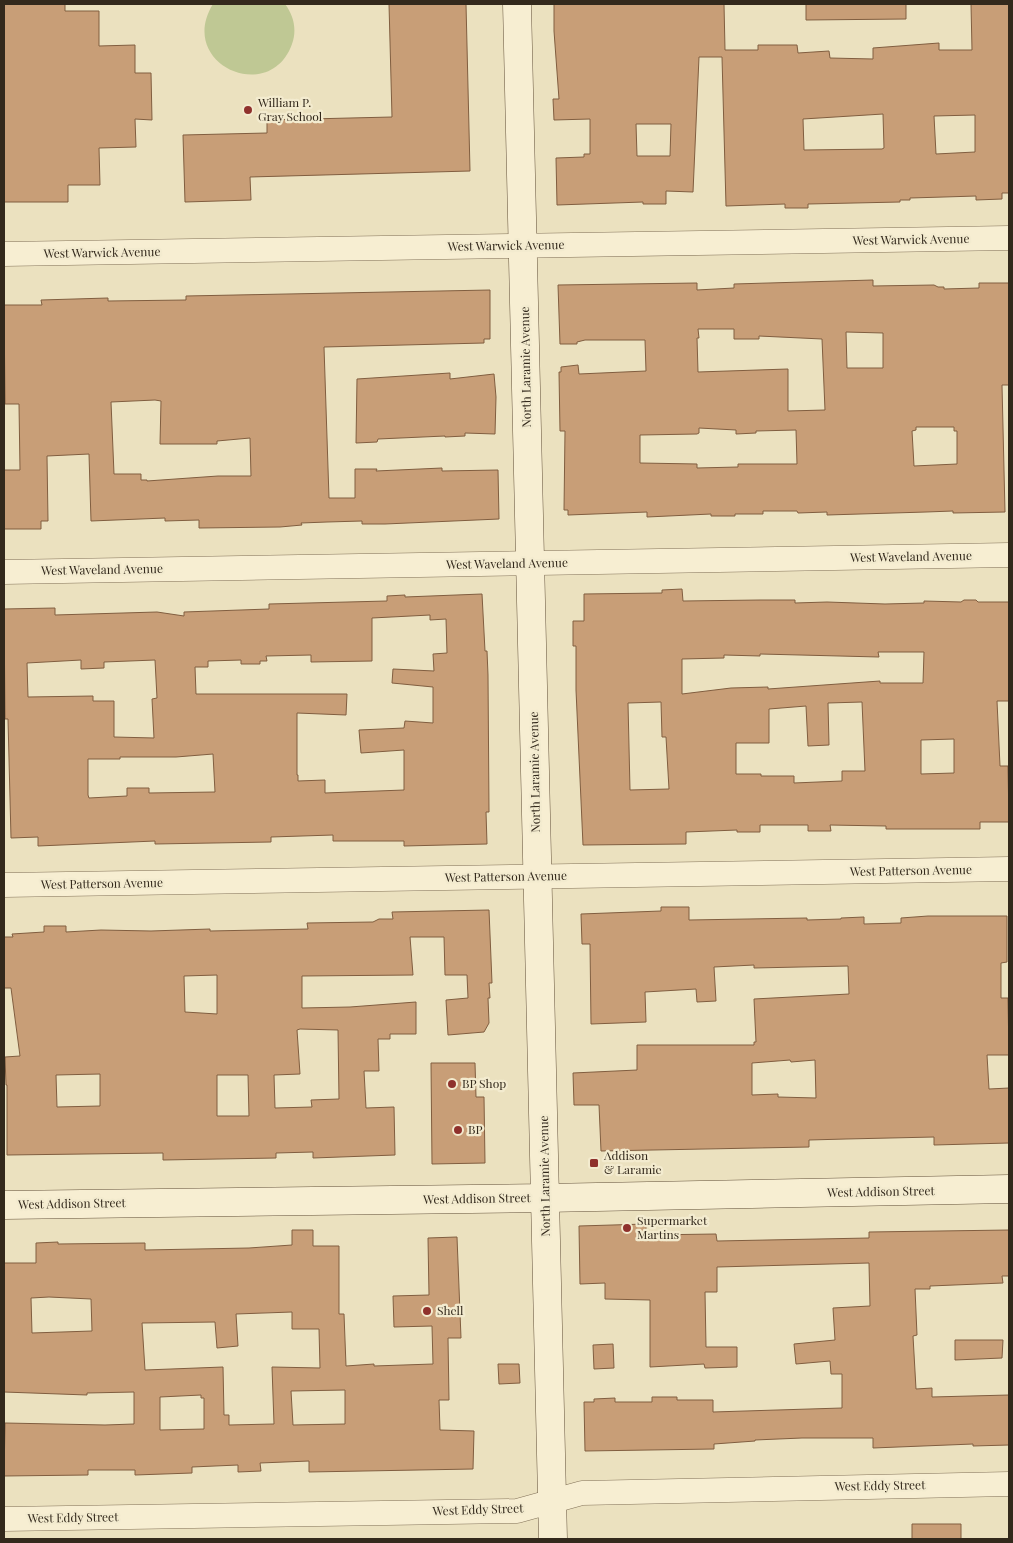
<svg xmlns="http://www.w3.org/2000/svg" width="1013" height="1543" viewBox="0 0 1013 1543" font-family="'Playfair Display',serif">
	<style>
		.green { fill: #bfc894 }
		.building { fill: #c89e77; stroke: #815e40; fill-rule: evenodd }
		.lines { fill: none; stroke-linecap: round; stroke-linejoin: round }
		.street-casing { stroke: #837259; stroke-width: 25 }
		.secondary-casing { stroke: #65533c; stroke-width: 29 }
		.street { stroke: #f7eed2; stroke-width: 24 }
		.secondary { stroke: #f7eed2; stroke-width: 28 }
		.poi-dot { fill: #8f312c; stroke: #f3ebcf; stroke-width: 2 }
		.labels { text-anchor: middle; stroke-width: 4.5; stroke-linejoin: round; paint-order: stroke }
		.poi-label { font-size: 12px; fill: #33291c; stroke: #f3ebcf; text-anchor: start }
		.street-label { font-size: 12px; fill: #33291c; stroke: #f3ebcf }
	</style>
	<rect width="100%" height="100%" fill="#ebe1bf"/>
	<path class="green" d="M213,4H285C294,16 297,30 292,44C270,106 176,64 213,4Z"/>
	<path class="building" d="M4,4H65V11H99V46L135,45V73H151L152,120L135,119L136,147L99,148L100,185H68V202H4Z
		M389,4H466L470,171L250,177L251,200L185,202L183,135L267,133V120L392,117Z
		M554,4H724L725,50H758V45H797L798,53L829,51L830,58L873,59V48L939,43V50H972L971,4H1009V193H1002V199L976,200V196L944,197L910,198V200H900V202L808,204V208H785V204L726,206L722,57H699L693,192L666,191V204H643V202L557,205L556,158L584,157V154H590V119L554,120L553,99H559L554,31ZM883,114L884,148L882,149L804,150L803,119ZM975,115V152L936,154L934,116ZM636,124H671L670,156H637Z
		M806,4H906V19L806,20Z
		M873,280V286L934,285L938,287H944V289L979,288V283H1009V385H1002L1005,512L953,513V511L926,512L827,515V512L798,513L797,511H763V514H735V516H711V514L647,517V512L568,515V510H564L565,431H560L559,372H561V367L578,365L579,374L646,371L645,340H585L577,342V344H560L558,285L697,283V290L734,288V284ZM698,329H734V339H759V336L822,339L825,410L788,411V369L698,372L697,338H699ZM846,332L883,333V368H847ZM916,427H954V431H957V464L914,466L912,431L916,430ZM699,428L736,430V434L756,433V431L796,430L797,464H738V467L697,468V464L640,463V435L697,434L699,433Z
		M490,290V339H484V343L324,347L329,498H355V469H377L376,471L442,468V471L498,470L499,519L385,524H362V521L327,522L301,523L302,525L280,527L199,528V520L165,521V518L91,521L89,454L47,456L48,521H41V529H4V470H20L19,404H5L4,305H42L41,300L108,298V301L186,300V296ZM155,400L161,401L160,444H217V441L250,438L251,476H218L147,481V480H141V474H114L111,402Z
		M450,373V379L494,374L496,397L495,434L465,433V436L445,437V436L378,439L377,442L356,443L357,379Z
		M682,589L683,601L760,600H795V603L827,602L885,604L924,603V601L961,602L964,600H976L978,602H1009V701H997L1000,766H1008L1009,822H980V829H886V826L830,825L831,831H808V825H760V832H737V830L686,832V844L583,845L576,690V646H573V621H584V594L662,593V590ZM878,652H924L923,683H880V681L768,689V687L731,688L682,694V659L724,658V655L760,656V654L879,657ZM661,702L662,737H666L669,789L630,790L628,703ZM862,702L865,771H842V781L794,783V776H761V774H736V743H769V709L806,706L808,746L829,745L828,703ZM954,739V773L921,774V740Z
		M482,594L485,651H487L488,675L489,812H486L487,844L404,846V841H333V835L271,837V842L155,844V841L38,846V837L11,838L8,719H5L4,609L55,608V615L157,612L184,616V612L269,609V604L387,601V596L405,595V597ZM430,615V620L446,619L447,653L433,654L434,671L393,669L392,683L433,687V723L405,721L404,728L359,730L361,753L404,750V790L325,793V780L298,781V775H297V713L346,715L347,694H196L195,667H208V661L241,660V664H260V661H267L266,656L311,655V662L372,661V618ZM81,660V669L104,668V662L155,660L157,698L152,699L154,738L114,737V701H93V696L28,697L27,663ZM213,754L215,792L149,793V788H127V796L89,798L88,795V759H120V757H176Z
		M661,907H689V920L807,918V920L841,919V918L864,917V924L901,923V918L928,916H1007V962L1001,963V998H1008L1009,1055H987L989,1089L1009,1088V1143L934,1145V1137L846,1139L809,1140V1147L601,1151L599,1105H574L573,1073L637,1070V1045H754V1042H756L754,999L849,994L848,966L754,968V965L714,967L716,1001L697,1002L696,989L645,992L646,1022L591,1024L590,944H582L581,914L661,911ZM790,1060L791,1062L815,1060L816,1098L778,1097V1094L752,1095V1063Z
		M489,910L492,983H489L490,998H488L489,1023L484,1032L448,1035L446,1000L468,998L467,975H445L444,937H410L413,975L302,976V1008L350,1007L416,1002V1034H390V1039H378L379,1071H364L366,1108L394,1107L395,1155L313,1158V1152L276,1153V1158L163,1160V1153L7,1155V1085H6L5,1057L20,1056L11,988H4V937H13L12,934L44,932V926H66V932L101,930L151,931L210,929V931L308,929L307,923L373,922L379,919H393L392,912ZM217,975V1014L185,1012L184,976ZM300,1029L338,1030L339,1099L311,1100L312,1107L275,1108L274,1075L300,1074L297,1030ZM100,1074V1106L57,1107L56,1075ZM217,1075H248L249,1116H217Z
		M431,1063H475L476,1097H484L485,1163L432,1164Z
		M646,1224V1235L716,1234L717,1241L869,1238V1232L1009,1230V1276H1002L1003,1283L930,1286V1289H915L917,1335L913,1336L916,1389L932,1388V1397L1009,1395V1445L973,1446V1444L873,1448V1438H802L755,1440V1441L714,1444V1449L585,1451L584,1402H594V1399L615,1398V1402H652V1397H677V1400H713V1412L842,1408V1374H831L830,1361L796,1364L794,1344L835,1340L833,1308L870,1306L869,1263L717,1267V1292H705L706,1347H737V1367L705,1368L704,1364L650,1367V1300L605,1299V1283L580,1284L579,1226Z
		M292,1230H313V1246H339V1314H344L346,1366L374,1364V1366L433,1364L432,1326L394,1327L393,1296L429,1295L428,1238L457,1237L461,1338H448L449,1400H439L440,1430L474,1431L473,1469L309,1472V1461L260,1463L261,1471L238,1472V1465L192,1467V1473L135,1475V1470H88V1475L4,1476L5,1423L105,1425L134,1424V1392L87,1393V1395L4,1392V1263H36V1243L58,1242V1244L145,1243V1250L249,1248L292,1245ZM49,1297L91,1299L92,1331L32,1333L31,1298ZM292,1312V1329H319L320,1368L272,1367L274,1424L229,1425V1415H224L223,1367L145,1370L142,1323L215,1322L217,1348L238,1346L236,1314ZM345,1390V1424L293,1425L291,1391ZM201,1395V1398H204V1429L160,1430V1397Z
		M955,1340H1003L1002,1358L955,1360Z
		M613,1344L614,1368L594,1369L593,1345Z
		M498,1364H519L520,1383L499,1384Z
		M912,1524H961V1539H912Z"/>
	<g class="lines">
		<g class="street-casing">
			<path id="street" d="M4,254L1009,238
				M4,572L1009,555
				M4,885L1009,869
				M4,1519L517,1511L582,1493L1009,1484"/>
		</g>
		<g class="secondary-casing">
			<path id="secondary" d="M517,4L553,1539
				M4,1205L545,1198L1009,1189"/>
		</g>
		<use href="#street" class="street"/>
		<use href="#secondary" class="secondary"/>
	</g>
	<g class="poi-dot">
		<circle cx="248" cy="110" r="5"/>
		<circle cx="452" cy="1084" r="5"/>
		<circle cx="458" cy="1130" r="5"/>
		<rect x="589" y="1158" width="10" height="10" rx="2.5"/>
		<circle cx="627" cy="1228" r="5"/>
		<circle cx="427" cy="1311" r="5"/>
	</g>
	<g class="labels">
		<g class="poi-label">
			<text x="258" y="107">William P.<tspan x="258" dy="14">Gray School</tspan></text>
			<text x="462" y="1088">BP Shop</text>
			<text x="468" y="1134">BP</text>
			<text x="604" y="1160">Addison<tspan x="604" dy="14">&amp; Laramie</tspan></text>
			<text x="637" y="1225">Supermarket<tspan x="637" dy="14">Martins</tspan></text>
			<text x="437" y="1315">Shell</text>
		</g>
		<g class="street-label">
			<text transform="translate(911 240) rotate(-1)" y="4">West Warwick Avenue</text>
			<text transform="translate(506 246) rotate(-1)" y="4">West Warwick Avenue</text>
			<text transform="translate(102 253) rotate(-1)" y="4">West Warwick Avenue</text>
			<text transform="translate(526 367) rotate(-91)" y="4">North Laramie Avenue</text>
			<text transform="translate(911 557) rotate(-1)" y="4">West Waveland Avenue</text>
			<text transform="translate(507 564) rotate(-1)" y="4">West Waveland Avenue</text>
			<text transform="translate(102 570) rotate(-1)" y="4">West Waveland Avenue</text>
			<text transform="translate(535 772) rotate(-91)" y="4">North Laramie Avenue</text>
			<text transform="translate(911 871) rotate(-1)" y="4">West Patterson Avenue</text>
			<text transform="translate(506 877) rotate(-1)" y="4">West Patterson Avenue</text>
			<text transform="translate(102 884) rotate(-1)" y="4">West Patterson Avenue</text>
			<text transform="translate(545 1176) rotate(-91)" y="4">North Laramie Avenue</text>
			<text transform="translate(881 1192) rotate(-1)" y="4">West Addison Street</text>
			<text transform="translate(477 1199) rotate(-1)" y="4">West Addison Street</text>
			<text transform="translate(72 1204) rotate(-1)" y="4">West Addison Street</text>
			<text transform="translate(880 1486) rotate(-1)" y="4">West Eddy Street</text>
			<text transform="translate(478 1510) rotate(-2)" y="4">West Eddy Street</text>
			<text transform="translate(73 1518) rotate(-1)" y="4">West Eddy Street</text>
		</g>
	</g>
	<rect width="1013" height="1543" fill="none" stroke="#33291c" stroke-width="10"/>
</svg>
